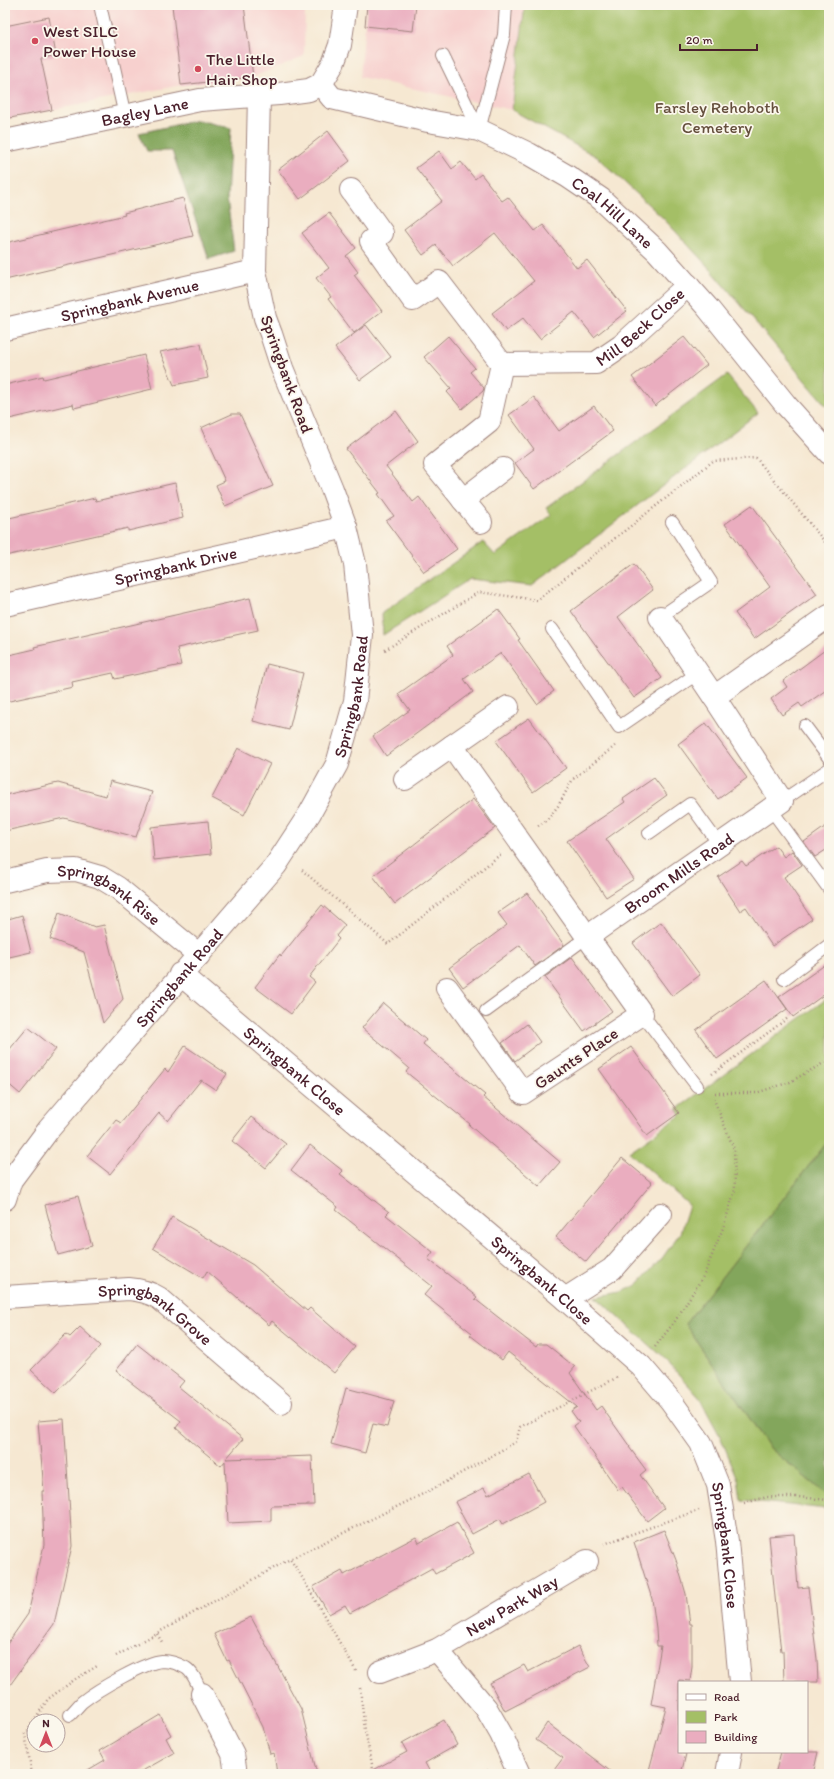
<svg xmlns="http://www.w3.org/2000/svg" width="834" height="1779" viewBox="0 0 834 1779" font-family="Itim,sans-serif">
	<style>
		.built { fill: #f7d0ce }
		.green { fill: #a4bf66; stroke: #776f48 }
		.forest { fill: #83a65b; stroke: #666243 }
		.building { fill: #eaadbf }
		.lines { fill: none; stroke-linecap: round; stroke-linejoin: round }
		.service-casing { stroke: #a0847e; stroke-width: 14 }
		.minor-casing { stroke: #a0847e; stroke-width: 24 }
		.tertiary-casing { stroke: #a0847e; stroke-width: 24 }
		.path { stroke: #a0847e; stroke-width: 2.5; stroke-dasharray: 1 3; stroke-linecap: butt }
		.service { stroke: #fff; stroke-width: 12 }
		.minor { stroke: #fff; stroke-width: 22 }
		.tertiary { stroke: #fff; stroke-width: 22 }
		.poi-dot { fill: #d1495b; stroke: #fbf7ec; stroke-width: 1.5 }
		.labels { text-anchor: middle; stroke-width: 3.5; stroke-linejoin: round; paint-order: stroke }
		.poi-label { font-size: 17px; fill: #4a1f2b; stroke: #fbf7ec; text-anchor: start }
		.park-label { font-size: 17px; fill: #654f3d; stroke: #fbf7ec }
		.street-label { font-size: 17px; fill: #4a1f2b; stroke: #fbf7ec }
	</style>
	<rect width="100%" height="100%" fill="#fbf7ec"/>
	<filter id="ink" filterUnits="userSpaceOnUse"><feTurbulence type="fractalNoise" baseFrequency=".025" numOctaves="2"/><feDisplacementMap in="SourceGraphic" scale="8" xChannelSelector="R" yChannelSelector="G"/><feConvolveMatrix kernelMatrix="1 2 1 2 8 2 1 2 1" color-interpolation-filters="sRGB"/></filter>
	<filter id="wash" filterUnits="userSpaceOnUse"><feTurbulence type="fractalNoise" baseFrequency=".012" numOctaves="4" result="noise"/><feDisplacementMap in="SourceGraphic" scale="16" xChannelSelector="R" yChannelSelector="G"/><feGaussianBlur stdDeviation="0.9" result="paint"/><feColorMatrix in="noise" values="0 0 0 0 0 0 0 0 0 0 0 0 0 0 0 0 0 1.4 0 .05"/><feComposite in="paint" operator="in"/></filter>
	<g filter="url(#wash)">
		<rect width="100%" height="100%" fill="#f6e8d2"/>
		<path class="built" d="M5,5H305L304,56L253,77L181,85L5,119Z
			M367,5H525L512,110L360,77Z"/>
		<path class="green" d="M525,5H829V409L713,272L664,219L597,157L512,110Z
			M727,375L758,413L532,586L470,579L383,635L382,613L483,542L495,555L551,515L546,508Z
			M829,997V1140L685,1324L770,1448L829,1497V1506L827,1509L741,1500L738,1479L720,1436L699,1397L663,1357L596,1297L621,1292L636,1286L663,1257L680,1233L689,1205L629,1152L681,1115L677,1109Z"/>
		<path class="forest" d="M198,120L231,128L227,198L234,251L209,259L172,151H147L139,133Z
			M829,1140V1497L770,1448L685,1324Z"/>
		<g id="blocks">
			<path class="building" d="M172,5H244L253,77L181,85Z
				M367,5H416L413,31L365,26Z
				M49,17L56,55L41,59L52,110L5,119V26Z
				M328,131L350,161L300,199L278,170Z
				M439,151L452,169L461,162L475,179L481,174L502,201L508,197L535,231L543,225L577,268L587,260L627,311L594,337L574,312L540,339L523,318L506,331L492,313L534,281L495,233L453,266L436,245L423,255L404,230L442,201L416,168Z
				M183,198L193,236L5,280V243L125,215L124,213Z
				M329,213L356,248L346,256L358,272L354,275L382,311L354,333L328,299L331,297L316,278L329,268L302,233Z
				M366,325L391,357L360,380L335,348Z
				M448,336L475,368L470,372L484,388L483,391L462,409L447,392L451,388L424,357Z
				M684,337L707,365L655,406L632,377Z
				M201,344L208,378L174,385L160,352Z
				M144,355L152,389L74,408L73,404L5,420V385L43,376L44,379Z
				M534,397L559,431L594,406L613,431L534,489L515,463L534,449L509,415Z
				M396,411L418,441L386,466L413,502L419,497L457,549L424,572L386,521L394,516L378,494L380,493L346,449Z
				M232,414H240L273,486L225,506L216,485L225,481L201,428Z
				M175,483L183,518L128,531V528L5,556V519L95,498L96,501Z
				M752,505L817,594L754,639L735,613L770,587L725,524Z
				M634,564L653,590L618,617L662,678L634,698L571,611Z
				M250,598L258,630L177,648L181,665L115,679L113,673L72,682L73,687L5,702V656L35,649L34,647Z
				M498,609L520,639L518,640L554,691L537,704L501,653L464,679L473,692L386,756L373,736L410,710L398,694L453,655L447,646Z
				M829,647V688L802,707L799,703L782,715L771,699L787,687L783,681Z
				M267,664L303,673L289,730L253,721Z
				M529,718L566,768L533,792L496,741Z
				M706,723L747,778L718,799L678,744Z
				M238,748L270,764L244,815L212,798Z
				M654,778L667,795L606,839L634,879L606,897L567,841L625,802L623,799Z
				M110,781L152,792L136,837L64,818L5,831V795L58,783L106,796Z
				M473,799L495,828L395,904L373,876Z
				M208,821L211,854L154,860L151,827Z
				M829,824V848L815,857L804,842Z
				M776,846L784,857L792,851L802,865L784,877L812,919L772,946L746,907L740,911L718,877L742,861L746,866Z
				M527,893L564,945L535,966L520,945L463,987L449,968L507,925L498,913Z
				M322,905L345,925L336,936L339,939L309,977L315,982L291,1014L255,987L280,954L281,956Z
				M59,913L95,927L104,925L123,999L103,1023L84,952L50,939Z
				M22,915L31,952L5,958V920Z
				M661,922L700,975L672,996L633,943Z
				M572,957L612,1011L584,1031L545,977Z
				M829,962V991L793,1017L779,997Z
				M766,980L787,1009L717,1059L696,1030Z
				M383,1003L426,1040L423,1044L485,1095L483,1097L560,1162L539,1186L469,1125L470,1124L406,1072L409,1068L362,1028Z
				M527,1024L540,1042L515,1061L502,1043Z
				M28,1027L56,1049L20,1094L5,1081V1055Z
				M185,1046L227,1074L216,1090L201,1080L168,1121L159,1113L110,1174L87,1156L116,1120L121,1123L165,1069L168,1072Z
				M631,1047L679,1113L647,1136L599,1069Z
				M251,1117L286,1144L266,1168L232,1141Z
				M310,1145L343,1171L340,1174L389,1212L386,1215L433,1252L428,1259L477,1297L475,1299L536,1347L538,1344H546L575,1367L570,1373L596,1410L601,1406L630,1447H629L646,1470L640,1475L664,1508L647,1521L622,1487L618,1490L574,1426L579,1422L571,1411L577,1407L508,1352L502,1360L470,1335L472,1333L424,1295L432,1286L336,1210L338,1207L291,1170Z
				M622,1158L652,1183L586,1262L556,1237Z
				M78,1196L92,1246L58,1255L45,1205Z
				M172,1217L253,1265L307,1311L310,1308L355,1347L334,1373L272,1321L269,1325L207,1271L203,1278L153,1248Z
				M80,1327L101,1346L56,1393L31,1370L66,1334L70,1337Z
				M137,1344L184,1381L179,1387L243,1439L226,1459L312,1456L314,1505L271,1506V1521L228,1523L225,1461L221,1466L198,1447L176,1428L181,1421L116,1371Z
				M346,1388L394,1401L387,1427L373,1424L365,1453L331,1444Z
				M64,1419L72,1546L54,1624L5,1692V1647L28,1614L44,1545L42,1491H44L38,1421Z
				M529,1474L544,1502L503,1524L500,1519L472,1534L455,1502L484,1488L488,1495Z
				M457,1522L474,1553L435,1574L432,1568L350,1613L345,1605L329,1614L313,1587L342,1571L344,1575L416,1537L419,1543Z
				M664,1530L676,1560L686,1594L690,1624H692V1667L690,1681L679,1680V1752L686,1754L681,1774H648L666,1707L651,1704L661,1646H657L656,1628L652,1599L634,1542Z
				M794,1534L798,1588L808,1587L817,1659L818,1682H784L783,1651H781L777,1617L769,1536Z
				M251,1617L301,1709L317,1774H277L274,1753L270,1754L263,1727L229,1660L227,1661L214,1634Z
				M578,1646L590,1667L505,1711L490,1683L524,1665L528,1672Z
				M160,1715L171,1735L166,1738L174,1753L137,1774H81L105,1760L100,1751Z
				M444,1720L457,1745L425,1763L431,1774H366L407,1752L402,1743Z
				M547,1723L610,1771L612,1774H551L563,1758L536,1740Z
				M781,1752H818L813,1774H775Z"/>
		</g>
	</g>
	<g filter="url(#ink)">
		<use href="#blocks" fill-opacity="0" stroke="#a0847e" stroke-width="1"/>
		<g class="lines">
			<g class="service-casing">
				<path id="service" d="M100,5L125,116
					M443,56L479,130L504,35L506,5
					M660,617L711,582L672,522
					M552,629L619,727L698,673
					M805,726L829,758
					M782,801L829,769
					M770,808L829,889
					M649,833L690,804L719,844
					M784,979L829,945
					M486,1011L587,937
					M642,1014L697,1086
					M70,1715C74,1711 78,1706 82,1702C97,1690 145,1662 162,1661C170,1661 179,1664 186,1668C194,1673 198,1686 202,1694"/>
			</g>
			<g class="minor-casing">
				<g id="minor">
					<path id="s1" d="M351,190L382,233L371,241L413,300L439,282L502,364L596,363L621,346L688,285"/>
					<path id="s2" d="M5,329L255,271"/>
					<path d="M463,500L503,469"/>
					<path d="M481,522L435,465L489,422L502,364"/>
					<path id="s3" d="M5,605L346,527"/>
					<path d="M660,617L714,697"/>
					<path d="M452,746L508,707"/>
					<path d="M405,779L452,746L642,1014L523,1093L447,988"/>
					<path id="s4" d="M5,881L47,871L76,870L100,877L118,888L199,955"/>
					<path id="s5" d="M587,937L782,801L714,697L829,616"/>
					<path id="s6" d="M180,974L565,1299L641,1366L671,1401L701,1443L718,1485L727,1541L740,1682"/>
					<path id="s7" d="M5,1199L11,1180L49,1129L276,865L310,813L337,764L355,701L362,635L355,564L346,527L332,489L282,368L271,334L265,318L255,271L259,96"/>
					<path id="s8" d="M5,1297L129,1289C141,1290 149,1292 159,1298L281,1403"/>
					<path d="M565,1299L612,1269L661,1214"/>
					<path d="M437,1650L486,1708L501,1734L519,1774"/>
					<path id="s9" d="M380,1672L437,1650L587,1561"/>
					<path d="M202,1694L233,1754L236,1774"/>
					<path d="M727,1774L731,1752"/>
				</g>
			</g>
			<g class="tertiary-casing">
				<g id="tertiary">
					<path id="s10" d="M321,84L332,98L428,121L479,130L529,154L567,176L601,199L657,251L707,307L786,405L829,453"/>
					<path id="s11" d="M5,141L200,100L279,94L309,90L321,84L333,64L340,45L346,5"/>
				</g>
			</g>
			<path class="path" d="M385,650L479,592L537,600L713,461L756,458L829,547
				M538,826L547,820L558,806L573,779L615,746
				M302,870L388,944L501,854
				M712,1074L788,1018
				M715,1093H756L790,1082L829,1060
				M655,1347L675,1321L704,1275L723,1228L735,1190L734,1149L713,1097
				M744,1503L767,1497H798L829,1500
				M604,1544L699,1510
				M157,1634L162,1642
				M116,1656L290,1559
				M356,1671L299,1572L290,1559L431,1490L516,1442L520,1427L618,1377
				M360,1688L365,1730L374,1774
				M32,1774L25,1734L48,1699L77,1678L99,1665
				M480,1774L490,1770"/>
			<use href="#service" class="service"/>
			<use href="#minor" class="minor"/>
			<use href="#tertiary" class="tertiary"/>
		</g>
	</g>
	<g class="poi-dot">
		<circle cx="35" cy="41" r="4"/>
		<circle cx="198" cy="69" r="4"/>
	</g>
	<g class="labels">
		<g class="poi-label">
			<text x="43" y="37">West SILC<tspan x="43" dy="20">Power House</tspan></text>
			<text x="206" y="65">The Little<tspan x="206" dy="20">Hair Shop</tspan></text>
		</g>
		<g class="park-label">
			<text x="717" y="113">Farsley Rehoboth<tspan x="717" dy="20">Cemetery</tspan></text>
		</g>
		<g class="street-label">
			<text dy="6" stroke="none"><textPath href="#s11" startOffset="143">Bagley Lane</textPath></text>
			<text dy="6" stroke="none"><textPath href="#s10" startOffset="326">Coal Hill Lane</textPath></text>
			<text dy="6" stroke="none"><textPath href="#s2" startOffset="128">Springbank Avenue</textPath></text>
			<text dy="6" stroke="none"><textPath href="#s1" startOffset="425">Mill Beck Close</textPath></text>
			<text transform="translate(287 374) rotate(70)" y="6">Springbank Road</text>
			<text dy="6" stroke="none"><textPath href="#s3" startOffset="175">Springbank Drive</textPath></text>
			<text dy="6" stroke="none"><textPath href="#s7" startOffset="619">Springbank Road</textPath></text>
			<text dy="6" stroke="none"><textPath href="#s5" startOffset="112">Broom Mills Road</textPath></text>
			<text dy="6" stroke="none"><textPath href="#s4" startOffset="112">Springbank Rise</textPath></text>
			<text dy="6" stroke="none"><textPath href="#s7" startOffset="283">Springbank Road</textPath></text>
			<text transform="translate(576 1058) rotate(-34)" y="6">Gaunts Place</text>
			<text dy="6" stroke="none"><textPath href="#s6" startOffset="150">Springbank Close</textPath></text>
			<text dy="6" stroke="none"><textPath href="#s6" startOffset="474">Springbank Close</textPath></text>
			<text dy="6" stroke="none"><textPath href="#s8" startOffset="158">Springbank Grove</textPath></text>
			<text dy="6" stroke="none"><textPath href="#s6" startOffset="809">Springbank Close</textPath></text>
			<text dy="6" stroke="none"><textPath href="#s9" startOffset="148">New Park Way</textPath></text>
		</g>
	</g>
	<rect width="834" height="1779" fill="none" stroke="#fbf7ec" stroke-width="20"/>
	<rect x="678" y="1681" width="130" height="72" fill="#fbf7ec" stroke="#b4a19f"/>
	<rect x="686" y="1694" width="20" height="6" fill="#ffffff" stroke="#b4a19f"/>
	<text x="714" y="1701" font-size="12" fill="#4a1f2b">Road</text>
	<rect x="686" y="1711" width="20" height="12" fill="#a4bf66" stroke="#b4a19f"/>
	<text x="714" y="1721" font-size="12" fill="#4a1f2b">Park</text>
	<rect x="686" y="1731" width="20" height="12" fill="#eaadbf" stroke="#b4a19f"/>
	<text x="714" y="1741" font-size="12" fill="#4a1f2b">Building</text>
	<g transform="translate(46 1733)"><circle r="19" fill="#fbf7ec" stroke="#b4a19f"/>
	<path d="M0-3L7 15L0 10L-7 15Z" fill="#d1495b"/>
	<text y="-6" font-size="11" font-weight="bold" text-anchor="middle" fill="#4a1f2b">N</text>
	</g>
	<path d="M680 44v6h77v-6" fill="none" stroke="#4a1f2b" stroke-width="2"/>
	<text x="686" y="44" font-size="12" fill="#4a1f2b" stroke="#fbf7ec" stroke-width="3" paint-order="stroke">20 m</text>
</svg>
